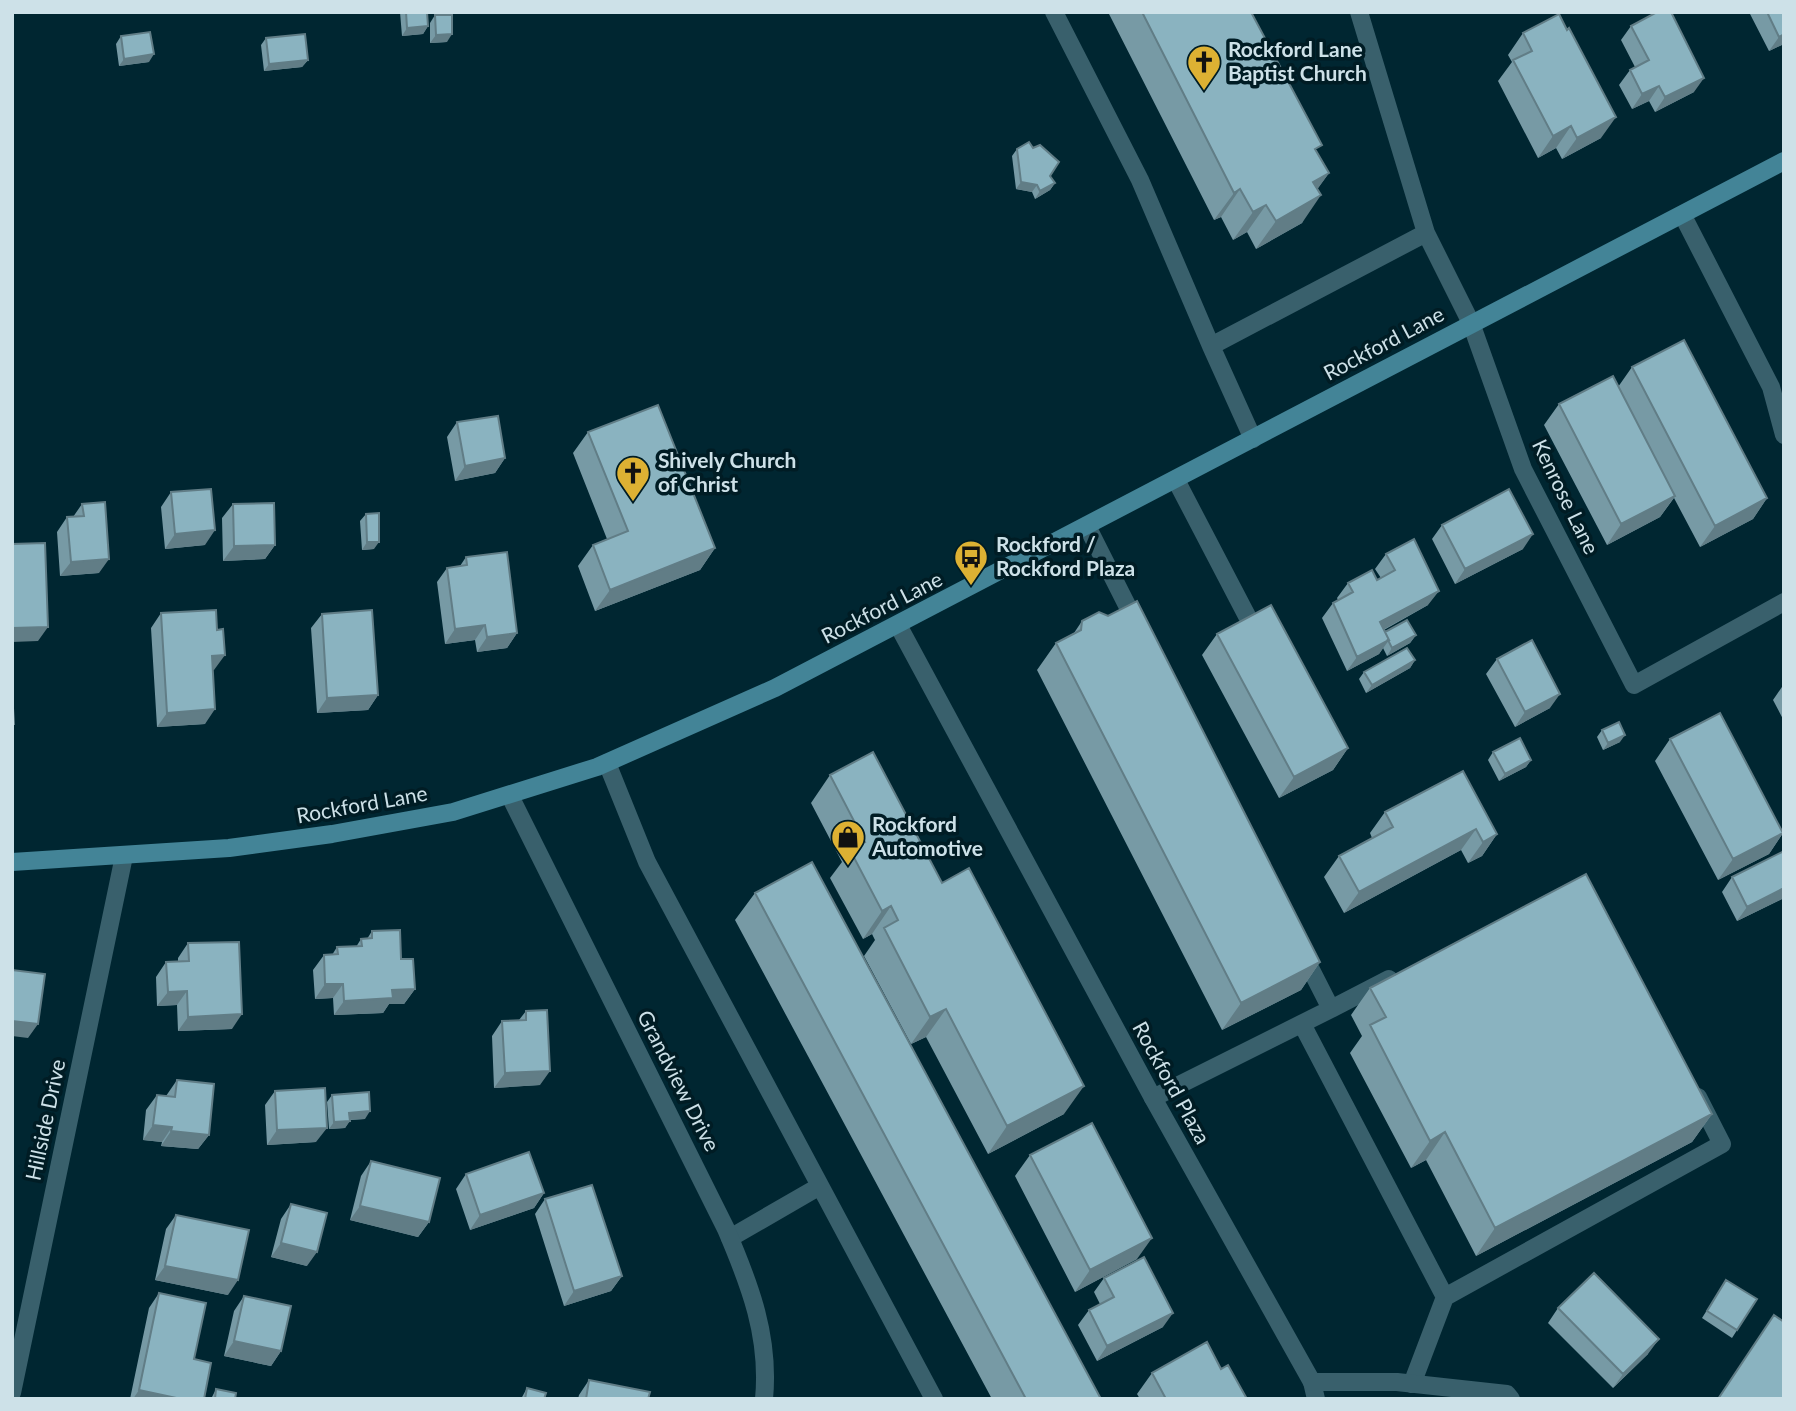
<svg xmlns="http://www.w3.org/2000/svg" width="1796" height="1411" viewBox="0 0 1796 1411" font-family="Lato,sans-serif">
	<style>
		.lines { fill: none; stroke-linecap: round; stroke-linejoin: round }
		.lane { stroke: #39606c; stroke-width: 18 }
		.street { stroke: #39606c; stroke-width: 18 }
		.secondary { stroke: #438497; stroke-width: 18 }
		.wall { fill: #779aa5 }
		.shaded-wall { fill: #617d86 }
		.building { fill: #8ab3c0; stroke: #617d86; stroke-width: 2 }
		.labels { text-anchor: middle; stroke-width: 7; stroke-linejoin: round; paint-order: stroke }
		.poi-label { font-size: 21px; font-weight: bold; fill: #cde1e8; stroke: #001c24; text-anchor: start }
		.street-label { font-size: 21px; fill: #cde1e8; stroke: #001c24 }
	</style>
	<rect width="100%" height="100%" fill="#002631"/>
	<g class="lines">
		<path class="lane" d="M1054,12L1140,180L1211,346
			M1359,12L1426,233
			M1253,439L1211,346L1426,233L1471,323
			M1176,480L1247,616
			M1087,526L1138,627
			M607,763L647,862L934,1399
			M1302,952L1331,1009L1389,979
			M1302,1024L1445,1297
			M1153,1098L1331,1009
			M730,1238L820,1186
			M1312,1382L1316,1399
			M1412,1384L1445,1297L1722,1144L1698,1097"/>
		<path class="street" d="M1683,216L1771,387L1784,435
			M1471,323L1523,469L1634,685L1784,602
			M898,625L1153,1098L1312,1382H1397L1507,1394L1511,1399
			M510,796L726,1229C750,1285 770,1337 764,1399
			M12,1393L124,856"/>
		<path class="secondary" d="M12,862L229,848L332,834L453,812L597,767L775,688L1784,161"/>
	</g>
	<path class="wall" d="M400,12H427L428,26L423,34L402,36Z
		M1108,12H1251L1317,152L1329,173L1317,189L1302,223L1256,249L1247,232L1233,240L1221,217L1214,220Z
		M1749,12H1784V44L1769,51Z
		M435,15L447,42L430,43V23Z
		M1631,26L1694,92L1655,112L1649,101L1632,109L1619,85L1630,70L1635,67L1621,40Z
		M1523,33L1601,138L1562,159L1556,148L1538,158L1498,81L1512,62L1508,55Z
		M121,36L149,62L119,66L116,44Z
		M266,38L308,60L302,67L264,71L261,45Z
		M1017,149L1050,176L1055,183L1050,190L1035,199L1032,192L1016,189L1012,156Z
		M1632,367L1767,498L1753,519L1700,547L1674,498L1660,517L1607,545L1544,425L1559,404L1618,387Z
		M457,422L505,458L495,473L455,481L447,437Z
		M588,432L715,548L700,570L595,611L578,566L593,545L607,539L573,453Z
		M171,492L205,545L165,549L161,507Z
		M82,504L99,573L60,576L57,532L67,517H73Z
		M233,504L275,545L265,559L223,561L222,518Z
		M366,514L374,549L362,550L360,521Z
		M1442,525L1523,549L1455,584L1432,539Z
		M1386,554L1428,605L1384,630L1385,632L1416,635L1410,643L1387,656L1383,648L1379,654L1347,671L1322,618L1333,603L1338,600L1337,598L1348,583L1377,580L1381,578L1375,569Z
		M466,557L517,633L507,648L477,652L475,640L445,644L437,582L447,568L460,566Z
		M161,613L214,670H213L205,724L157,727L151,628Z
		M322,614L378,695L368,710L317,713L311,628Z
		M1082,621L1320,962L1301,990L1222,1030L1037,670L1056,643L1074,633Z
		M1217,634L1348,748L1333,770L1279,798L1202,655Z
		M1497,659L1550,708L1515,727L1486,674Z
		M1415,660L1410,668L1366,693L1359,679L1364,672Z
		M1784,684V721L1773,700Z
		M1602,730L1620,742L1603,750L1597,737Z
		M1670,739L1783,833L1769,854L1718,880L1655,761Z
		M1493,752L1531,760L1526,767L1499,781L1488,760Z
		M1463,771L1497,834L1482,856L1468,863L1461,850L1344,913L1324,877L1339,856L1372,838L1370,833L1385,812Z
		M830,775L942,883L1064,1114L988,1154L926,1037L911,1044L864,956L875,940L872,934L863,939L830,878L842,862L811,803Z
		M1784,851V898L1737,921L1722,892L1732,877Z
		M755,893L1101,1399H992L735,920Z
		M372,931L401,959L415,989L404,1004H389L383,1013L334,1015L333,998L315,999L313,970L324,955H332L337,947H356L361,939H367Z
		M188,943L232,1029L178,1031L177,1005L157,1006L156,977L166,962H178V958Z
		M1370,988L1712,1114L1692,1142L1476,1256L1426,1160L1411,1168L1350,1053L1362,1036L1351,1015Z
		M526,1011L540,1085L494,1088L492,1036L502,1021L519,1020Z
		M177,1080L209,1135L198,1149L161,1146L162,1142L143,1140L146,1110L157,1095L166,1096Z
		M275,1091L316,1142L267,1145L265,1105Z
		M332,1095L365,1119L350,1120L345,1128L329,1129L327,1102Z
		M1030,1155L1137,1259L1075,1292L1015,1176Z
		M371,1161L429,1222L418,1237L350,1220L361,1176Z
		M466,1174L544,1193L534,1208L470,1230L456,1189Z
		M545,1199L622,1276L611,1291L564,1306L535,1214Z
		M291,1204L307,1266L271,1257L281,1219Z
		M176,1215L228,1295L155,1280L166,1229Z
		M1104,1278L1163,1327L1097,1361L1078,1325L1089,1310L1100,1304L1094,1292Z
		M1726,1280L1757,1299L1732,1338L1702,1318Z
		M159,1293L204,1399H130L149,1308Z
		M244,1296L281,1351L271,1366L224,1356L234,1311Z
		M1558,1308L1648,1354L1613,1388L1548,1323Z
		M1221,1369L1247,1399H1140L1137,1394L1152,1373Z
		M589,1380L648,1399H578L579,1395Z
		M527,1388L544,1399H521Z
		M216,1389L235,1399H211Z"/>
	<path class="shaded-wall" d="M428,26L423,34L402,36L407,28Z
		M452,34L447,42L430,43L436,35Z
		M1784,34V44L1769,51L1779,37Z
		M154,54L149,62L119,66L124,59Z
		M308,60L302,67L264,71L269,64Z
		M1704,78L1694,92L1655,112L1665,97Z
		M1659,86L1649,101L1632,109L1642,94Z
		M1616,117L1601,138L1562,159L1577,138Z
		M1571,126L1556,148L1538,158L1553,136Z
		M1329,173L1309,201L1313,182Z
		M1021,182L1037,185L1032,192L1016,189Z
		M1055,183L1050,190L1035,199L1040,191Z
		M1240,189L1221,217L1214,220L1234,193Z
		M1321,195L1302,223L1256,249L1276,221Z
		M1266,205L1247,232L1233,240L1253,212Z
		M505,458L495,473L455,481L465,466Z
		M1675,496L1660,517L1607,545L1621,524Z
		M1767,498L1753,519L1700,547L1715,526Z
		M215,530L205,545L165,549L175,534Z
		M1533,534L1523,549L1455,584L1465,569Z
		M367,542H379L374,549L362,550Z
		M275,545L265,559L223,561L234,546Z
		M715,548L700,570L595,611L610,590Z
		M109,559L99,573L60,576L71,562Z
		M1439,591L1428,605L1370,637L1380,622Z
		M485,625L475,640L445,644L455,629Z
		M48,627L38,641L12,642V628Z
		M517,633L507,648L477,652L487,637Z
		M1416,635L1410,643L1387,656L1392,648Z
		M1389,640L1379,654L1347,671L1357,657Z
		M225,655L214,670L202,671L212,656Z
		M1415,660L1410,668L1366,693L1372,685Z
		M1560,694L1550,708L1515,727L1525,712Z
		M378,695L368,710L317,713L327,698Z
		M215,709L205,724L157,727L167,713Z
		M1625,735L1620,742L1603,750L1608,743Z
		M1348,748L1333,770L1279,798L1294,777Z
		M1531,760L1526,767L1499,781L1505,774Z
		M1476,829L1461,850L1344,913L1359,892Z
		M1783,833L1769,854L1718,880L1733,859Z
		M1497,834L1482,856L1468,863L1483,842Z
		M1784,888V898L1737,921L1747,907Z
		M891,906L872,934L863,939L882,911Z
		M1320,962L1301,990L1222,1030L1241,1003Z
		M325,984H343L333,998L315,999Z
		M415,989L404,1004H389L383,1013L334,1015L344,1001L392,990Z
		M187,991L177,1005L157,1006L168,992Z
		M946,1009L926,1037L911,1044L930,1017Z
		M242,1014L232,1029L178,1031L188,1017Z
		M12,1020L38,1024L28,1038L12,1036Z
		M550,1071L540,1085L494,1088L505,1073Z
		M1084,1086L1064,1114L988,1154L1007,1126Z
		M370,1111L365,1119L344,1120L349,1113Z
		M1712,1114L1692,1142L1476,1256L1495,1228Z
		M350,1121L345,1128L329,1129L334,1122Z
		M153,1125L172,1127L162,1142L143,1140Z
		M327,1128L316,1142L267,1145L277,1130Z
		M171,1131L209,1135L198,1149L161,1146Z
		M1445,1132L1426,1160L1411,1168L1430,1141Z
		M544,1193L534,1208L470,1230L480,1215Z
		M360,1206L429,1222L418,1237L350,1220Z
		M1152,1238L1137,1259L1075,1292L1090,1270Z
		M281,1243L317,1252L307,1266L271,1257Z
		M165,1266L238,1280L228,1295L155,1280Z
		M622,1276L611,1291L564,1306L574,1291Z
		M1173,1313L1163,1327L1097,1361L1107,1346Z
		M1659,1339L1648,1354L1613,1388L1623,1374Z
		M234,1341L281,1351L271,1366L224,1356Z
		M139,1390L181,1399H133Z"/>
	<path class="building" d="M406,12H427L428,26L407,28Z
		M1142,12H1251L1322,145L1315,149L1329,173L1313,182L1321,195L1276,221L1266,205L1253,212L1240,189L1234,193Z
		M1657,12H1671L1704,78L1665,97L1659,86L1642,94L1630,70L1649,60L1631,26Z
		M1767,12H1784V34L1779,37Z
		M1559,14L1567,30L1569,28L1616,117L1577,138L1571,126L1553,136L1513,60L1532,51L1523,33Z
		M435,15H452V34L436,35Z
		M150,32L154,54L124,59L121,36Z
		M305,34L308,60L269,64L266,38Z
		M1029,142L1033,148L1040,145L1059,162L1050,176L1055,183L1040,191L1037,185L1021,182L1017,149Z
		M1684,340L1767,498L1715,526L1632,367Z
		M1613,376L1675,496L1621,524L1559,404Z
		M658,405L715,548L610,590L593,545L628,531L588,432Z
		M498,416L505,458L465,466L457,422Z
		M211,489L215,530L175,534L171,492Z
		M1509,489L1533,534L1465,569L1442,525Z
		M105,502L109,559L71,562L67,517L84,516L82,504Z
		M274,503L275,545L234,546L233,504Z
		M379,513V542H367L366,514Z
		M1414,539L1439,591L1380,622L1389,640L1357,657L1333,603L1353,592L1348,583L1372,570L1377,580L1395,570L1386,554Z
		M45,543L48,627L12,628V544Z
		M507,552L517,633L487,637L485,625L455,629L447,568L467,565L466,557Z
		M1137,601L1320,962L1241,1003L1056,643L1081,630L1082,621L1099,612L1108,616Z
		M1271,605L1348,748L1294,777L1217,634Z
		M216,610L217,630L223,629L225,655L212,656L215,709L167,713L161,613Z
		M372,610L378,695L327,698L322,614Z
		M1407,620L1416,635L1392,648L1388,640H1389L1385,632Z
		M1532,640L1560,694L1525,712L1497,659Z
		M1407,648L1415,660L1372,685L1364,672Z
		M12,692L14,724H12Z
		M1720,713L1783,833L1733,859L1670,739Z
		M1619,722L1625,735L1608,743L1602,730Z
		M1520,738L1531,760L1505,774L1493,752Z
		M873,752L942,883L969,868L1084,1086L1007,1126L946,1009L930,1017L884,928L898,920L891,906L882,911L850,850L865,842L830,775Z
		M1463,771L1497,834L1483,842L1476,829L1359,892L1339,856L1393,827L1385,812Z
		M1784,851V888L1747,907L1732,877Z
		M812,862L1101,1399H1026L755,893Z
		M1586,874L1712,1114L1495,1228L1445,1132L1430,1141L1370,1025L1386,1017L1370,988Z
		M400,930L401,959H413L415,989L392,990L393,998L344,1001L343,984H325L324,955L338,954L337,947L362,946L361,939L372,938V931Z
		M239,942L242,1014L188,1017L187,991L168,992L166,962L189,961L188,943Z
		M12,970L45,974L38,1024L12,1021Z
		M547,1010L550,1071L505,1073L502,1021L526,1020V1011Z
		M177,1080L214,1084L209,1135L171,1131L172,1127L153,1125L157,1095L175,1097Z
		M325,1088L327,1128L277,1130L275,1091Z
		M369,1092L370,1111L349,1113L350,1121L334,1122L332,1095Z
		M1092,1123L1152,1238L1090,1270L1030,1155Z
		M529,1152L544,1193L480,1215L466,1174Z
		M371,1161L440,1178L429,1222L360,1206Z
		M592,1185L622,1276L574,1291L545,1199Z
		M291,1204L327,1213L317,1252L281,1243Z
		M176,1215L249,1230L238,1280L165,1266Z
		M1144,1257L1173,1313L1107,1346L1089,1310L1114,1297L1104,1278Z
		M1594,1273L1659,1339L1623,1374L1558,1308Z
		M1726,1280L1757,1299L1737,1330L1707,1311Z
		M159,1293L206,1303L194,1359L211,1363L204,1399H181L139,1390Z
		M244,1296L291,1306L281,1351L234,1341Z
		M1774,1315L1784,1322V1399H1718Z
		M1207,1342L1221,1369L1228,1365L1247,1399H1166L1152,1373Z
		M589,1380L650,1392L648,1399H586Z
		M527,1388L546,1393L544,1399H525Z
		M216,1389L236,1393L235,1399H215Z"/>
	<defs>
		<g id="church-pin" transform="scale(1.75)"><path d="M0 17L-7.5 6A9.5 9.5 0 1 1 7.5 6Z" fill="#ddb133" stroke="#001c24"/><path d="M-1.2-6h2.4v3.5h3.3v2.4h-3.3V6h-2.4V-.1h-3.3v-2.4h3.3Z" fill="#111"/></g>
		<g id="bus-pin" transform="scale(1.75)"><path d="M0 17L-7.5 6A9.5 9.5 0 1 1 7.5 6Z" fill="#ddb133" stroke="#001c24"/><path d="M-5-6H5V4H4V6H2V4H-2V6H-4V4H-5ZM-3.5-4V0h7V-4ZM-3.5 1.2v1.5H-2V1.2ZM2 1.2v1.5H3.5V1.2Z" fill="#111"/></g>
		<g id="shop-pin" transform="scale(1.75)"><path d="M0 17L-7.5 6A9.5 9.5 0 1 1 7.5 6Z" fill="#ddb133" stroke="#001c24"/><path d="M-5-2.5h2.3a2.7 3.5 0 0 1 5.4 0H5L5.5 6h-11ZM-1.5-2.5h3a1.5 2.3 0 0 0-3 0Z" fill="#111"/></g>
	</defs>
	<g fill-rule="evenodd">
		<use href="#church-pin" x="1204" y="62"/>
		<use href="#church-pin" x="633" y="473"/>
		<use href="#bus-pin" x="971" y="557"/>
		<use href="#shop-pin" x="848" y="837"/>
	</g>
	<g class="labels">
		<g class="poi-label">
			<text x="1228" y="57">Rockford Lane<tspan x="1228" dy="24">Baptist Church</tspan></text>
			<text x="658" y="468">Shively Church<tspan x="658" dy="24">of Christ</tspan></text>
			<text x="996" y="552">Rockford /<tspan x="996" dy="24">Rockford Plaza</tspan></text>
			<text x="872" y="832">Rockford<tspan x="872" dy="24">Automotive</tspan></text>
		</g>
		<g class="street-label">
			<text transform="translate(1384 344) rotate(-28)" y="7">Rockford Lane</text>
			<text transform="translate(1565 497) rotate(64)" y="7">Kenrose Lane</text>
			<text transform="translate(882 608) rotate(-27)" y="7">Rockford Lane</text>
			<text transform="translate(362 805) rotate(-10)" y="7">Rockford Lane</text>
			<text transform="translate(678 1081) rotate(63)" y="7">Grandview Drive</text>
			<text transform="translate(1171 1083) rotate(61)" y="7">Rockford Plaza</text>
			<text transform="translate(46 1120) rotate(-78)" y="7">Hillside Drive</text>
		</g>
	</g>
	<rect width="1796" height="1411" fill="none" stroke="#cde1e8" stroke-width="28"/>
</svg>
